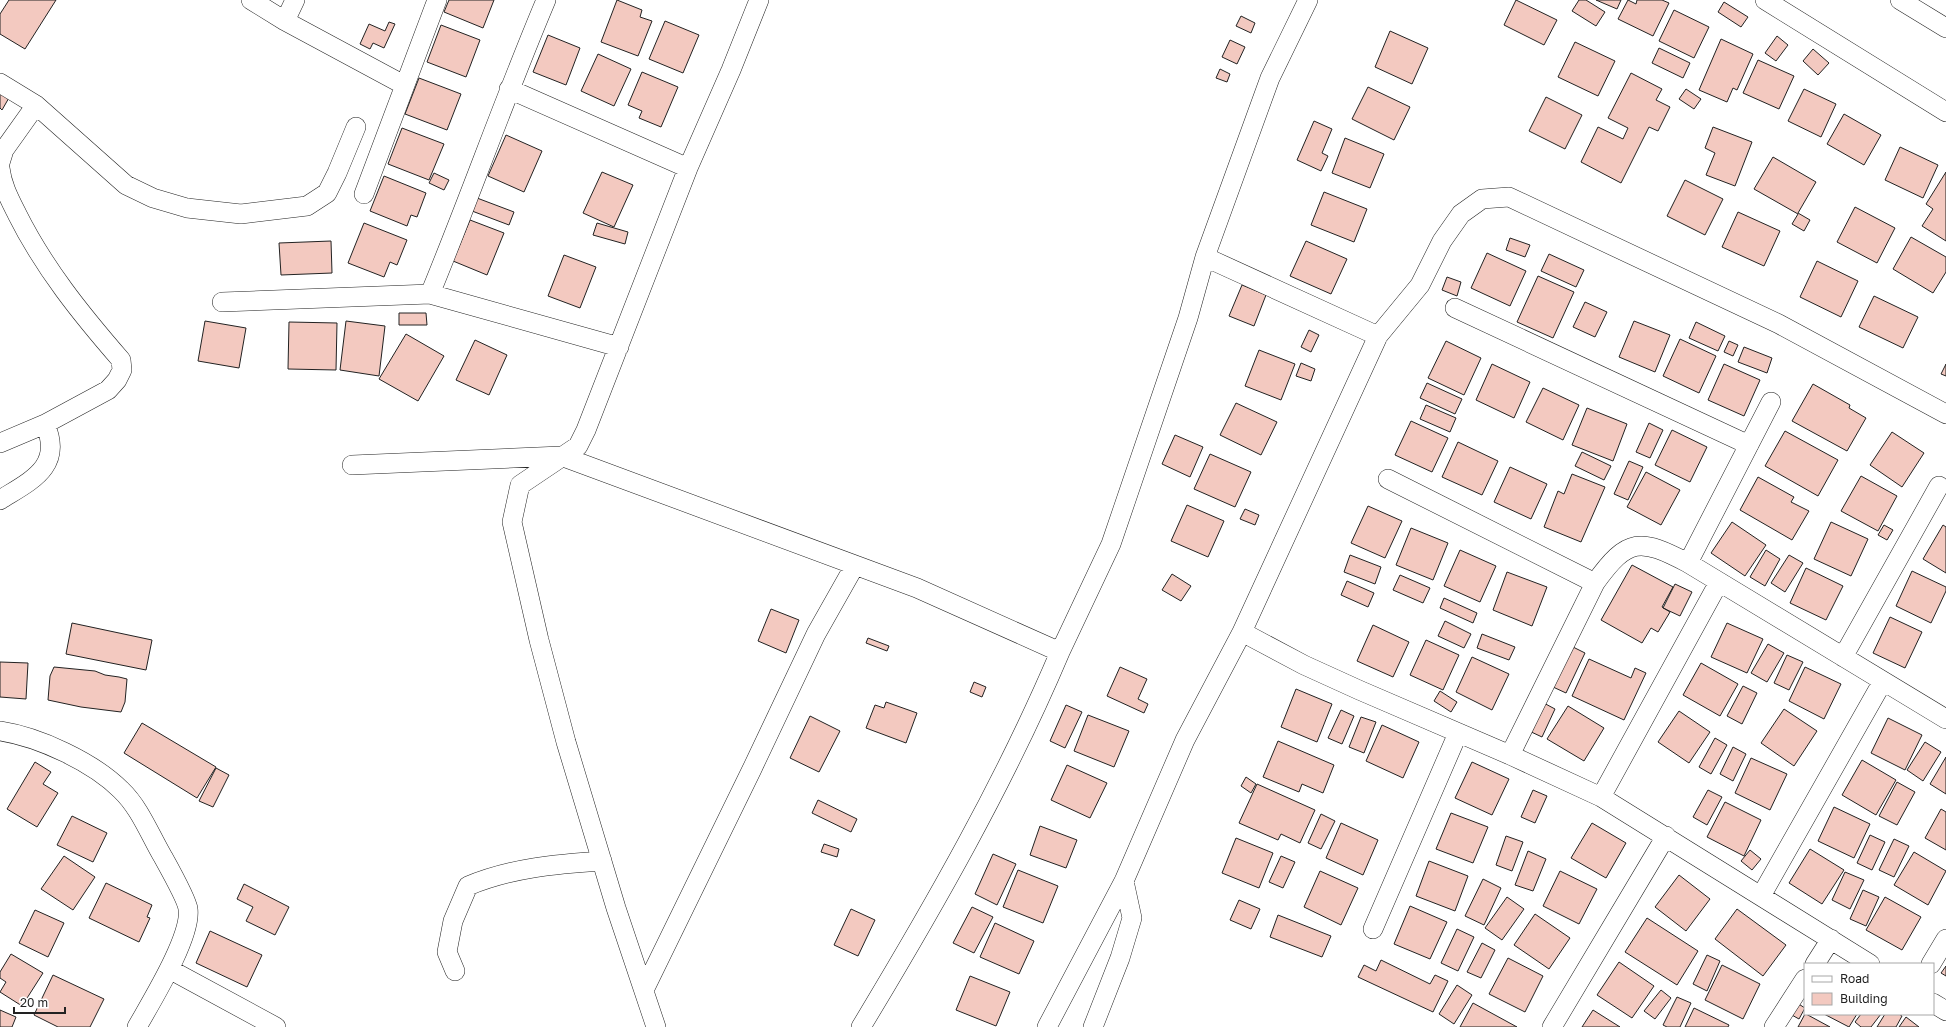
<svg xmlns="http://www.w3.org/2000/svg" width="1946" height="1027" viewBox="0 0 1946 1027" font-family="'Golos Text',sans-serif">
	<style>
		.building { fill: #f3c9c0; stroke: #222 }
		.lines { fill: none; stroke-linecap: round; stroke-linejoin: round }
		.minor-casing { stroke: #222; stroke-width: 20 }
		.minor { stroke: #fff; stroke-width: 19 }
	</style>
	<rect width="100%" height="100%" fill="#fff"/>
	<path class="building" d="M9,0H56L25,49L0,34V14Z
		M449,0H494L483,28L444,12Z
		M617,0L642,10L640,17L652,21L638,56L601,42Z
		M1516,0L1557,20L1544,45L1504,25Z
		M1579,0H1586L1605,12L1596,26L1572,11Z
		M1596,0H1621L1617,9Z
		M1628,0L1636,4L1637,0H1662L1669,3L1653,36L1618,19Z
		M1724,2L1748,17L1741,27L1718,12Z
		M1674,10L1709,27L1694,58L1659,41Z
		M1241,16L1255,23L1251,33L1236,26Z
		M665,21L699,35L683,73L649,59Z
		M389,22L395,24L384,48L373,43L370,49L360,44L369,24L385,31Z
		M441,25L480,40L466,77L427,62Z
		M1390,31L1428,48L1412,84L1375,67Z
		M548,35L580,48L566,85L533,72Z
		M1777,36L1788,45L1776,61L1765,53Z
		M1721,39L1753,54L1737,90L1733,88L1727,102L1699,90Z
		M1230,40L1245,47L1237,64L1222,57Z
		M1575,42L1615,61L1598,96L1558,77Z
		M1659,48L1690,63L1683,78L1652,63Z
		M1813,49L1829,63L1818,75L1803,61Z
		M598,54L631,69L614,106L581,91Z
		M1758,60L1794,76L1779,109L1743,93Z
		M1220,69L1230,74L1227,82L1216,78Z
		M642,72L678,87L661,127L639,118L642,111L628,105Z
		M1631,73L1662,89L1656,100L1670,107L1658,131L1649,127L1621,183L1581,162L1598,127L1623,139L1628,128L1608,118Z
		M419,78L461,94L447,130L405,114Z
		M1368,87L1410,107L1394,140L1352,119Z
		M1686,89L1701,99L1694,109L1679,99Z
		M1804,89L1836,104L1821,137L1788,121Z
		M0,90L10,96L2,110L0,108Z
		M1546,97L1582,115L1565,149L1529,131Z
		M1844,114L1881,135L1864,165L1827,144Z
		M1314,121L1332,129L1322,153L1328,156L1321,171L1297,160Z
		M1713,127L1752,142L1735,186L1706,175L1715,153L1705,148Z
		M402,128L444,144L429,180L388,164Z
		M506,135L542,151L524,192L488,176Z
		M1345,138L1384,154L1370,188L1332,173Z
		M1900,147L1938,165L1923,198L1885,180Z
		M1773,157L1816,182L1798,213L1810,220L1804,231L1792,224L1798,214L1754,189Z
		M602,172L633,185L614,227L583,213Z
		M1946,172V241L1922,226L1933,209L1926,204Z
		M434,173L449,180L444,190L429,183Z
		M384,176L426,193L417,217L411,215L407,226L370,211Z
		M1685,180L1723,199L1705,235L1667,216Z
		M1324,192L1367,209L1354,242L1311,225Z
		M477,198L514,212L509,225L472,211Z
		M1855,207L1895,228L1877,263L1837,242Z
		M1738,212L1780,231L1764,266L1722,247Z
		M470,220L504,233L487,275L453,261Z
		M364,223L407,240L397,265L390,262L384,277L348,263Z
		M597,223L628,232L625,244L593,235Z
		M1911,237L1946,257V272L1933,293L1893,269Z
		M1510,238L1530,245L1525,257L1506,250Z
		M331,241L332,273L281,275L279,243Z
		M1306,241L1347,259L1331,294L1290,276Z
		M1487,253L1526,271L1510,306L1471,288Z
		M1549,254L1584,270L1576,287L1541,271Z
		M564,255L596,267L580,308L548,296Z
		M1817,261L1858,281L1841,317L1800,297Z
		M1538,276L1574,292L1553,338L1517,322Z
		M1447,277L1461,282L1457,296L1442,290Z
		M1242,285L1266,295L1254,326L1229,316Z
		M1874,296L1918,317L1903,348L1859,327Z
		M1585,302L1607,312L1595,337L1573,327Z
		M399,313H426L427,325H399Z
		M205,321L246,328L239,368L198,361Z
		M346,321L385,326L379,376L340,370Z
		M1634,321L1670,335L1655,372L1619,357Z
		M289,322L337,323L336,370L288,369Z
		M1696,322L1725,336L1718,351L1689,338Z
		M1309,330L1319,335L1311,352L1301,347Z
		M406,334L444,356L418,401L379,379Z
		M1680,339L1716,356L1699,393L1663,376Z
		M475,340L507,355L489,395L456,380Z
		M1446,341L1481,358L1464,395L1428,378Z
		M1729,341L1738,345L1733,356L1724,352Z
		M1744,347L1772,358L1767,373L1738,362Z
		M1259,350L1295,364L1281,400L1245,386Z
		M1301,363L1315,369L1311,381L1296,376Z
		M1492,364L1530,382L1514,418L1476,400Z
		M1724,364L1760,380L1744,416L1708,400Z
		M1946,364V376L1941,374Z
		M1427,383L1462,399L1455,414L1420,398Z
		M1813,384L1850,405L1849,408L1866,418L1847,451L1792,421Z
		M1543,388L1579,405L1563,440L1526,422Z
		M1236,403L1277,422L1261,455L1220,435Z
		M1426,405L1456,418L1450,432L1420,419Z
		M1587,408L1627,424L1613,461L1572,445Z
		M1411,421L1448,438L1432,472L1395,455Z
		M1649,423L1663,430L1650,458L1636,452Z
		M1672,430L1707,447L1690,482L1655,465Z
		M1785,431L1838,460L1818,496L1765,466Z
		M1892,432L1924,453L1902,487L1870,465Z
		M1175,435L1203,447L1190,477L1162,464Z
		M1458,442L1498,461L1482,495L1442,477Z
		M1582,452L1611,466L1604,480L1575,466Z
		M1210,454L1251,472L1235,507L1194,489Z
		M1629,461L1643,467L1628,500L1614,494Z
		M1510,467L1547,484L1531,519L1494,502Z
		M1646,472L1680,490L1661,525L1627,507Z
		M1572,474L1605,487L1581,542L1544,527L1558,491L1564,494Z
		M1861,476L1897,496L1878,531L1841,511Z
		M1758,477L1794,497L1791,502L1809,511L1792,540L1740,510Z
		M1187,505L1224,521L1208,557L1171,541Z
		M1368,506L1402,521L1385,558L1351,543Z
		M1245,509L1259,515L1255,525L1240,519Z
		M1732,522L1766,545L1745,576L1711,553Z
		M1831,522L1868,539L1851,576L1814,559Z
		M1884,525L1893,530L1887,540L1878,535Z
		M1943,525L1946,527V573L1923,559Z
		M1411,528L1448,543L1433,580L1396,565Z
		M1460,550L1496,566L1480,602L1444,586Z
		M1766,550L1780,559L1765,586L1750,577Z
		M1350,555L1381,567L1375,584L1344,572Z
		M1789,555L1803,563L1785,592L1771,583Z
		M1632,565L1673,587L1662,607L1670,612L1658,632L1651,628L1642,643L1601,620Z
		M1806,568L1843,586L1826,620L1790,603Z
		M1912,571L1946,587V591L1931,623L1896,606Z
		M1507,572L1547,587L1532,626L1493,610Z
		M1172,574L1191,586L1181,601L1162,590Z
		M1400,575L1430,588L1423,603L1393,590Z
		M1347,581L1374,593L1368,607L1341,595Z
		M1675,584L1692,592L1680,616L1663,608Z
		M1444,598L1477,613L1473,623L1440,608Z
		M771,609L799,620L786,653L758,641Z
		M1890,617L1922,632L1905,668L1873,653Z
		M1445,621L1471,634L1464,648L1438,636Z
		M72,623L152,640L146,670L66,654Z
		M1727,623L1763,639L1747,673L1711,657Z
		M1373,625L1409,642L1393,677L1357,661Z
		M1482,634L1515,647L1509,660L1477,648Z
		M868,638L889,646L887,651L866,643Z
		M1426,640L1459,655L1443,690L1410,675Z
		M1768,644L1784,653L1767,682L1751,673Z
		M1571,646L1585,653L1566,693L1553,687Z
		M1787,655L1803,662L1789,690L1774,683Z
		M1472,657L1509,674L1492,710L1456,692Z
		M1589,659L1631,678L1635,668L1646,673L1624,720L1572,696Z
		M0,662L28,663L26,699L0,697Z
		M1701,663L1738,684L1720,716L1683,695Z
		M54,667L95,671L105,675L119,677L127,679L125,702L121,712L81,707L48,700L50,676Z
		M1120,667L1147,679L1138,699L1148,704L1144,713L1107,696Z
		M1805,667L1841,684L1824,719L1789,701Z
		M974,682L986,687L982,697L970,692Z
		M1743,686L1757,693L1742,724L1727,716Z
		M1296,689L1332,704L1317,742L1281,727Z
		M1440,691L1457,702L1451,712L1434,701Z
		M1540,701L1555,709L1542,737L1527,730Z
		M886,702L917,713L906,743L866,728L875,705L884,708Z
		M1066,705L1082,712L1065,748L1050,741Z
		M1568,706L1604,728L1584,761L1547,739Z
		M1784,709L1817,731L1794,766L1761,743Z
		M1341,710L1354,716L1342,744L1328,738Z
		M1679,711L1710,732L1689,763L1658,742Z
		M1088,715L1129,731L1114,767L1074,751Z
		M810,716L840,731L819,772L790,758Z
		M1361,717L1376,722L1364,753L1349,747Z
		M1888,718L1922,735L1905,770L1871,753Z
		M142,723L216,767L197,798L124,753Z
		M1382,725L1419,742L1403,778L1366,761Z
		M1715,738L1727,745L1711,774L1699,767Z
		M1278,741L1334,765L1323,793L1302,784L1299,792L1263,777Z
		M1925,742L1941,752L1923,781L1907,770Z
		M1733,747L1746,754L1733,781L1720,774Z
		M1946,757V794L1930,784Z
		M1751,758L1787,774L1770,810L1735,793Z
		M1862,760L1896,780L1876,815L1842,795Z
		M35,762L51,772L43,784L58,793L37,827L7,809Z
		M1472,762L1509,779L1492,815L1455,798Z
		M1067,765L1107,783L1090,818L1051,800Z
		M216,768L229,775L213,807L199,801Z
		M1246,777L1256,784L1251,793L1241,786Z
		M1897,782L1915,792L1897,825L1879,816Z
		M1257,784L1315,810L1300,843L1281,834L1278,840L1239,823Z
		M1533,790L1547,796L1535,823L1521,817Z
		M1708,790L1722,797L1707,825L1693,817Z
		M818,800L857,819L851,832L812,813Z
		M1725,802L1761,820L1744,856L1707,837Z
		M1834,807L1870,824L1854,858L1818,841Z
		M1941,809L1946,812V850L1925,838Z
		M1451,813L1488,827L1473,863L1436,849Z
		M1321,814L1335,821L1321,849L1308,843Z
		M72,816L107,833L93,862L57,845Z
		M1341,823L1378,840L1363,875L1326,858Z
		M1592,823L1626,843L1606,878L1571,858Z
		M1040,826L1077,840L1066,868L1030,855Z
		M1870,835L1885,842L1872,870L1857,863Z
		M1506,836L1523,842L1512,871L1496,865Z
		M1236,838L1273,853L1259,888L1222,873Z
		M1894,839L1909,846L1894,877L1879,870Z
		M824,844L839,849L837,857L821,852Z
		M1810,849L1844,870L1822,904L1789,883Z
		M1750,850L1761,859L1752,870L1741,861Z
		M1528,851L1546,859L1533,891L1515,885Z
		M1914,852L1946,871L1928,905L1894,885Z
		M993,854L1016,864L997,905L975,894Z
		M64,856L95,877L73,910L41,889Z
		M1281,856L1295,862L1283,888L1269,882Z
		M1429,861L1468,876L1455,911L1416,896Z
		M1018,870L1058,886L1043,923L1003,907Z
		M1320,871L1358,888L1341,925L1304,907Z
		M1560,871L1597,889L1579,924L1543,906Z
		M1845,872L1864,880L1850,909L1832,900Z
		M1679,875L1710,899L1686,931L1655,907Z
		M1483,879L1501,888L1484,925L1465,916Z
		M106,883L152,905L147,917L150,918L139,942L89,918Z
		M244,884L289,907L275,935L246,921L253,907L237,899Z
		M1863,890L1879,897L1866,926L1850,919Z
		M1507,897L1524,909L1502,940L1485,928Z
		M1885,897L1921,917L1902,950L1866,930Z
		M1239,900L1260,909L1251,929L1230,920Z
		M1410,906L1447,922L1430,959L1394,944Z
		M972,907L993,917L974,953L953,943Z
		M851,909L875,920L858,956L834,945Z
		M1737,909L1786,945L1763,976L1715,939Z
		M35,910L64,923L48,957L19,943Z
		M1535,914L1570,938L1549,969L1514,945Z
		M1278,915L1331,936L1322,957L1270,937Z
		M1647,918L1698,951L1677,985L1625,952Z
		M995,923L1034,941L1019,974L980,957Z
		M1457,929L1474,937L1458,971L1441,963Z
		M210,931L262,955L247,987L196,963Z
		M1482,943L1495,950L1481,978L1467,972Z
		M11,954L43,973L22,1006L0,992L6,982L0,978V972Z
		M1707,955L1720,961L1707,991L1693,984Z
		M1508,958L1543,976L1525,1012L1489,994Z
		M1381,960L1430,984L1435,975L1448,981L1433,1012L1358,977L1364,965L1376,971Z
		M1619,962L1654,986L1632,1018L1597,995Z
		M1722,965L1760,984L1743,1019L1705,1000Z
		M1946,966V976L1941,973Z
		M53,975L104,999L90,1027H58L34,1015Z
		M970,976L1010,992L996,1026L956,1010Z
		M1457,985L1472,995L1454,1024L1439,1014Z
		M1661,990L1671,998L1655,1019L1644,1011Z
		M1677,997L1691,1003L1680,1027H1667L1663,1025Z
		M1473,1003L1517,1027H1460Z
		M1797,1003L1805,1008L1799,1019L1790,1014Z
		M1694,1008L1729,1025L1728,1027H1685Z
		M0,1010L16,1017L12,1027H0Z
		M1593,1010L1620,1027H1582Z
		M1805,1014H1806L1830,1027H1798Z
		M1824,1014H1857L1849,1027Z
		M1861,1014H1881L1871,1027H1861L1855,1022Z
		M1885,1014H1899L1902,1016L1896,1027H1877Z
		M1906,1017L1919,1027H1899Z"/>
	<g class="lines">
		<g class="minor-casing">
			<path id="minor" d="M251,0L285,21L404,85
				M1765,0L1946,112
				M1900,0L1946,28
				M285,21L295,0
				M0,83L36,105L126,185L153,198L187,208L241,214L307,206L327,193L337,173L356,127
				M509,89L688,168
				M0,163L4,150L36,105
				M0,168C2,185 9,198 17,214C44,268 81,314 121,360L122,370L117,380L108,390L45,424L0,443
				M364,194L437,0
				M1205,257L1378,336
				M430,294C470,197 505,97 546,0
				M222,302L430,294L619,347
				M1455,308L1749,445
				M352,465L561,456L917,588L1060,652L1111,544L1188,318L1205,257L1270,78L1308,0
				M1388,479L1595,583
				M0,500C30,481 64,467 45,424
				M1688,563L1771,402
				M1242,632L1304,665L1359,690L1510,755L1601,797L1870,964
				M1843,657L1939,486
				M0,731C39,737 93,762 121,790C140,808 150,835 163,857C168,866 187,900 188,909C192,936 151,1002 137,1027
				M1510,755L1595,583C1628,537 1640,538 1688,563L1946,719
				M1601,797L1719,582
				M1761,896L1883,681
				M1373,929L1458,733
				M1815,964L1831,939
				M1931,964L1946,939
				M169,969L276,1027
				M455,971L447,952L453,921L468,886C511,868 556,864 602,861
				M644,990L752,769L816,634L855,565
				M1933,1003L1946,1011
				M656,1027L616,908L566,742L539,640L512,522L520,485L578,446L586,430L688,168L731,70L759,0
				M861,1027C934,906 1005,782 1060,652
				M1047,1027L1124,881L1185,740L1242,632L1378,336L1420,285L1442,241L1461,214L1482,199L1509,197L1779,324L1946,414
				M1093,1027L1120,958L1132,918L1124,881
				M1552,1027L1666,836
				M1774,1027L1805,979"/>
		</g>
		<use href="#minor" class="minor"/>
	</g>
	<rect x="1804" y="963" width="130" height="52" fill="#ffffff" stroke="#a7a7a7"/>
	<rect x="1812" y="976" width="20" height="6" fill="#ffffff" stroke="#a7a7a7"/>
	<text x="1840" y="983" font-size="12" fill="#222222">Road</text>
	<rect x="1812" y="993" width="20" height="12" fill="#f3c9c0" stroke="#a7a7a7"/>
	<text x="1840" y="1003" font-size="12" fill="#222222">Building</text>
	<path d="M14 1007v6h51v-6" fill="none" stroke="#222222" stroke-width="2"/>
	<text x="20" y="1007" font-size="12" fill="#222222" stroke="#ffffff" stroke-width="3" paint-order="stroke">20 m</text>
</svg>
